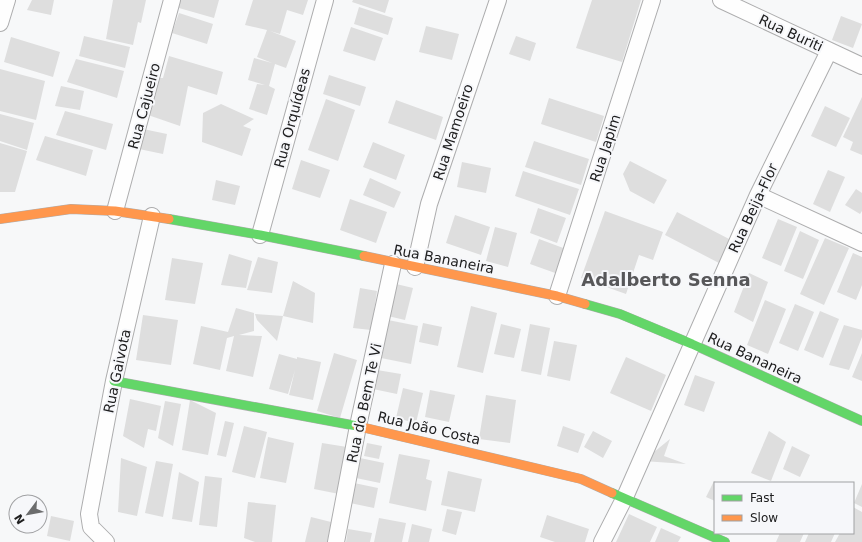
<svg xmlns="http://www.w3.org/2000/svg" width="862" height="542" viewBox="0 0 862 542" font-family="'DejaVu Sans',sans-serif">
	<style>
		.building { fill: #dedede }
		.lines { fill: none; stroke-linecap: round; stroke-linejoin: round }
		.street-casing { stroke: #adadae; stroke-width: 18 }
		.fast-casing { stroke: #adadae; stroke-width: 10 }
		.slow-casing { stroke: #adadae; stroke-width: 10 }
		.street { stroke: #fefefe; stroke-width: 16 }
		.fast { stroke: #63d668; stroke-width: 9 }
		.slow { stroke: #ff974d; stroke-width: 9 }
		.labels { text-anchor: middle; stroke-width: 4; stroke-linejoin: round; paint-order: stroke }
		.street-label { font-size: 14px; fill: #202021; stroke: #f6f7fa }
		.district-label { font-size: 18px; font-weight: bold; fill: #575759; stroke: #f6f7fa }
	</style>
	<rect width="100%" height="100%" fill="#f7f8f9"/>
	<path class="building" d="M32,0H54L51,15L27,10Z
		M113,0H146L141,23L138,22L133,45L106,39Z
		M178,0H219L214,18L179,8Z
		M253,0H308L303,15L287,10L280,34L270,31L296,41L286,68L275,64L269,86L275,89L267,115L249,109L257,84L265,85L248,80L254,58L272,63L257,57L267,30L245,25Z
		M353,0H389L385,13L352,2Z
		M592,0H641L622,62L576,48Z
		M359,7L393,18L388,35L354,24Z
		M179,13L213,24L207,44L172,33Z
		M841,16L862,24L853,48L832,40Z
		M426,26L459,34L452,60L419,52Z
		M351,27L383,38L375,61L343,51Z
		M84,36L130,47L125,68L79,56Z
		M516,36L536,43L530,61L509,54Z
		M11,37L60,52L53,77L4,62Z
		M169,56L223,72L217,95L188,86L180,126L148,115L157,78H163Z
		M76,59L124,71L117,98L67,82Z
		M0,69L45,81L36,120L0,111Z
		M329,75L366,87L360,106L323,94Z
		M61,86L84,91L80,110L55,106Z
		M862,97V155L850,150L853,142L843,137Z
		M549,98L604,116L596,142L541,124Z
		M326,99L355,110L338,161L308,150Z
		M396,100L443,117L436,140L388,123Z
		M221,104L254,119L243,126L251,129L242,156L202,142L203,113Z
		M825,106L850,118L836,147L811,136Z
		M65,111L113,124L106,150L56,135Z
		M0,114L34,123L27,150L0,141Z
		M143,129L167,134L163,154L139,149Z
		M45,136L93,150L86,176L36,160Z
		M534,141L589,159L581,185L525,167Z
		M373,142L405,155L396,180L363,167Z
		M0,143L27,151L15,192H0Z
		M301,160L330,170L320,198L292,189Z
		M630,161L667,180L654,204L630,191L623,174Z
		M462,162L491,168L486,193L457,187Z
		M828,170L845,177L830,212L813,204Z
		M523,171L579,189L570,215L515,196Z
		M370,178L401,192L394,208L363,195Z
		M216,180L240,186L235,205L212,200Z
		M856,189L862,193V211L860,214L845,205Z
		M350,199L387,212L376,243L340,230Z
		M538,208L566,218L557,243L530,233Z
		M605,211L663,232L653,260L639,255L626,294L581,278Z
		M677,212L731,240L719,263L665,235Z
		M455,215L490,227L481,255L446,243Z
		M778,219L797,227L781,266L762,258Z
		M495,227L517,233L508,267L486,261Z
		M800,231L819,240L803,279L784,271Z
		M825,238L849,248L824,305L800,294Z
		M539,239L566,249L558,274L530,264Z
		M853,253L862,257V285L856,300L837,292Z
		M229,254L252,261L246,288L221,285Z
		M258,257L278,262L272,293L247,290Z
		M172,258L203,263L195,304L165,300Z
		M749,273L768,282L753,322L734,312Z
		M293,281L315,293L313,323L283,316Z
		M396,284L413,288L405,320L388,316Z
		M360,288L377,291L371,330L353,328Z
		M765,300L786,309L768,354L747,345Z
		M795,304L814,312L798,351L779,343Z
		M471,306L497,313L483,373L457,367Z
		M236,308L254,313V331L239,335L262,336L253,377L226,371L234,336L227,338L220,370L193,364L201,326L228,332Z
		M820,311L839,319L823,358L804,350Z
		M255,314L283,316L277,341L257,320Z
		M143,315L178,320L171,365L136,360Z
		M388,320L418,326L411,364L381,358Z
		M423,323L442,327L438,346L419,342Z
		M501,324L521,329L514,358L494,354Z
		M530,324L550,328L541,375L521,371Z
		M844,325L862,330V337L849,370L829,365Z
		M554,341L577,345L570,381L547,376Z
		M334,353L357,360L340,418L317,411Z
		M862,353V381L852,377Z
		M279,354L297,359V357L321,362L313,400L289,395L295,370L288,394L269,389Z
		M626,357L666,375L651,411L610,393Z
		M377,370L401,374L397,394L373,389Z
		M695,375L715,382L704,412L684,405Z
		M403,388L423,393L416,423L396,418Z
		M430,390L455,395L449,422L425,417Z
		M486,395L516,400L510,443L479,439Z
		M130,399L161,406L156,431L148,429L144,448L123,436Z
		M190,400L216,413L208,455L182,450Z
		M165,401L181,404L173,446L158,438Z
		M225,421L234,423L226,457L217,455Z
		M244,426L267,432L255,478L232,472Z
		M563,426L585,434L578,453L557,446Z
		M593,431L612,441L603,458L584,447Z
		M769,431L786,442L771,481L751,473Z
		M268,437L294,443L286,483L260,478Z
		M670,439L664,456L686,464L643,461Z
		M322,443L347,447L339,494L314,489Z
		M367,443L382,446L379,459L364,456Z
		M792,446L810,455L800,477L783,469Z
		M399,454L430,460L426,479L432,481L426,511L389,503Z
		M121,458L147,467L137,516L118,512Z
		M360,458L384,463L380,483L356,478Z
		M156,461L173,464L163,517L145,513Z
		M448,471L482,479L475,512L441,505Z
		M179,472L199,482L192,522L172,519Z
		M205,476L222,478L217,527L199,525Z
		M714,481L718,483H715V501L706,497Z
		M354,483L378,488L374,508L350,503Z
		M862,484V507L854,503Z
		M248,502L276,505L272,542H255L244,538Z
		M853,507L862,512V542H835L840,533H853Z
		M447,509L462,512L456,535L442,531Z
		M629,514L657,527L650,542H616Z
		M547,515L589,529L585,542H555L540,537Z
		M51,516L74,521L70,541L47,536Z
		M311,517L331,522L327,542H305Z
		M379,518L406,523L402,542H374Z
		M412,524L432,529L429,542H408Z
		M661,528L681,537L678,542H655Z
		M348,529L372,533L370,542H346Z
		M780,533H804L800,542H776Z
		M809,533H835L831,542H805Z"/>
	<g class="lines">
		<g class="street-casing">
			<path id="street" d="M721,0L862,66
				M0,23L7,0
				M758,195L862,243
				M115,211L172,0
				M260,235L325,0
				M415,267L429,204L498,0
				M557,296L652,0
				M106,542L91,527L89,514L114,381L152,216
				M336,542L358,426L393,264
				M602,542L625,497L758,195L829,51"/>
		</g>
		<g class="fast-casing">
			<path id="fast" d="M169,219L260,235L364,256
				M585,304L620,314L692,344L862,421
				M114,381L357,426
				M612,493L725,542"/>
		</g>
		<g class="slow-casing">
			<path id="slow" d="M0,219L71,209L115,211L169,219
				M364,256L557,296L585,304
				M357,426L581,479L612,493"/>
		</g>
		<use href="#street" class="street"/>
		<use href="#fast" class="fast"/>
		<use href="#slow" class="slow"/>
	</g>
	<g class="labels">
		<g class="street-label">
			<text transform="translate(791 33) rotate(25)" y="5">Rua Buriti</text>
			<text transform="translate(144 106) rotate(-75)" y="5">Rua Cajueiro</text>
			<text transform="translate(292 118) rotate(-75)" y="5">Rua Orquídeas</text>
			<text transform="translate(453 132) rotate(-72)" y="5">Rua Mamoeiro</text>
			<text transform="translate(605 148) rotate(-72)" y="5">Rua Japim</text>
			<text transform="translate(753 208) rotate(-65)" y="5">Rua Beija-Flor</text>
			<text transform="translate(444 259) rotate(11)" y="5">Rua Bananeira</text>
			<text transform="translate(755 358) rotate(25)" y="5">Rua Bananeira</text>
			<text transform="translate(117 371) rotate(-78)" y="5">Rua Gaivota</text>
			<text transform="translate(364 403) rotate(-78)" y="5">Rua do Bem Te Vi</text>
			<text transform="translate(429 428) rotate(13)" y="5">Rua João Costa</text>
		</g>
		<g class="district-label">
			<text x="666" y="286">Adalberto Senna</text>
		</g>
	</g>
	<rect x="714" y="482" width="140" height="52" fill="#f6f7fa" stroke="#a0a1a3"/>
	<rect x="722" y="495" width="20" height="6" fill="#63d668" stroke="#a0a1a3"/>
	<text x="750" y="502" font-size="12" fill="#202021">Fast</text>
	<rect x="722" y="515" width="20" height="6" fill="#ff974d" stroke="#a0a1a3"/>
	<text x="750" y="522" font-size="12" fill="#202021">Slow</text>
	<g transform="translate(28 514) rotate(238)"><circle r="19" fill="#f6f7fa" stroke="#a0a1a3"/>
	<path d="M0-3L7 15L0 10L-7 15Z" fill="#6b6c6d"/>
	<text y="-6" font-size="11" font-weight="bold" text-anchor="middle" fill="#202021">N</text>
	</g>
</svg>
